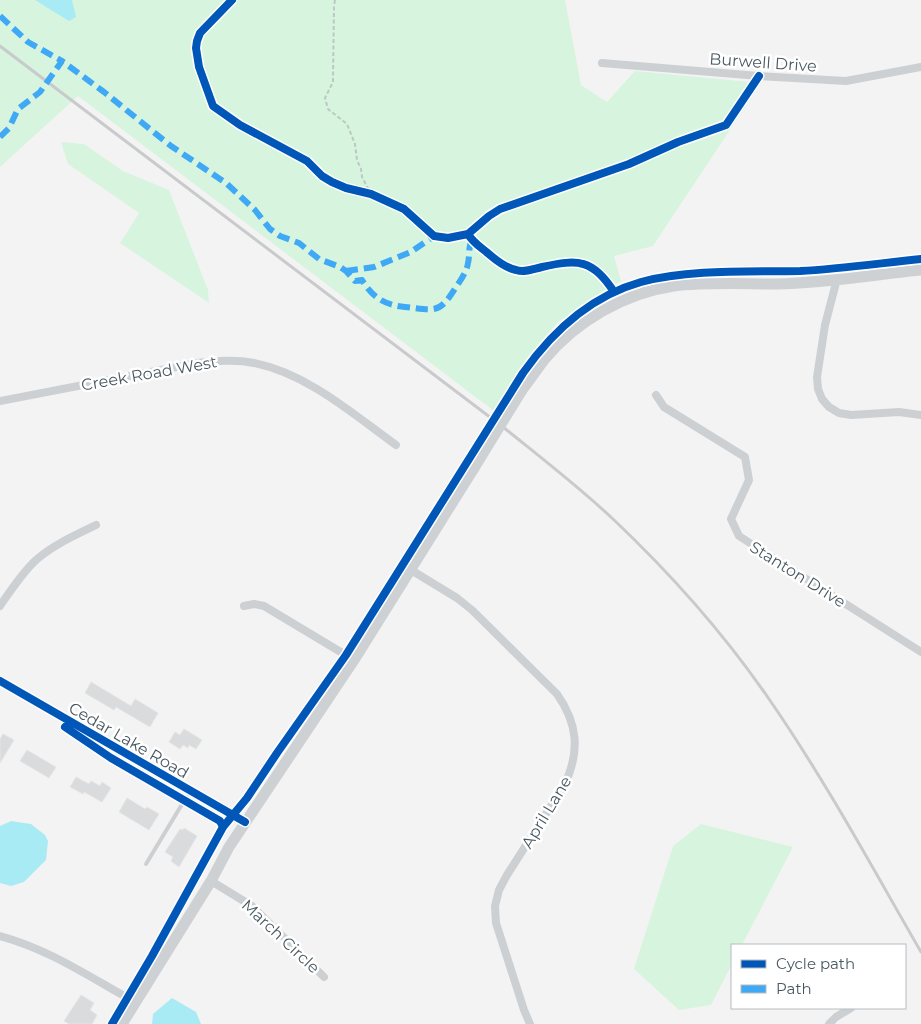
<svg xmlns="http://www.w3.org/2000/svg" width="921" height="1024" viewBox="0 0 921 1024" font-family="Montserrat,sans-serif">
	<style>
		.green { fill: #d7f4df }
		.water { fill: #a9ebf4 }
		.building { fill: #dadbdc; stroke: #e5e5e6 }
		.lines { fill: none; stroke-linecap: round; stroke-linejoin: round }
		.path { stroke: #bbc8c3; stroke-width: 2; stroke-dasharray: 4 2.5; stroke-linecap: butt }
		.service { stroke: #cdd0d3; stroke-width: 4 }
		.minor { stroke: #cdd0d3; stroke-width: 8 }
		.tertiary { stroke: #cdd0d3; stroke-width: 10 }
		.secondary { stroke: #ced1d4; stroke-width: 11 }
		.rail { stroke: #c8cacc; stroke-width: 3 }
		.secondary-bridge { stroke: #ced1d4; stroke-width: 11 }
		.quiet { stroke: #3fa9f5; stroke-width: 6; stroke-dasharray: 12 6; stroke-linecap: butt }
		.cycleway-casing { stroke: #fff; stroke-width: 11 }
		.cycleway { stroke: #0057b8; stroke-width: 8 }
		.labels { text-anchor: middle; stroke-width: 5; stroke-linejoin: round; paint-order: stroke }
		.street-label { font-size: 16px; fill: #485862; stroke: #fff }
	</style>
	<rect width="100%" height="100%" fill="#f4f3f3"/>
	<path class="green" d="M0,0H565L581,85L607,102L635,71L761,83L653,246L614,256L621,281L558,322L528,357L494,411L78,96L0,167Z
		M61,142L84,144L123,171L169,190L208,290L209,303L120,243L139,213L68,164Z
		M701,824L793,847L742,945H732V964L711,1005L679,1010L634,969L673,846Z"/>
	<path class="water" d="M35,0H72L76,17L69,21Z
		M11,821L31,824L45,835L48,841L46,860L24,882L11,886L0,883V826Z
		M172,998L196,1012L201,1024H152L153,1014Z"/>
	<path class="building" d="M91,682L131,706L135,699L158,713L150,727L116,707L114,710L85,693Z
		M184,729L202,740L196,749L189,745L188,748L183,745L180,749L169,742L175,732L180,735Z
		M3,734L14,740L0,763V739Z
		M27,750L56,767L49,778L20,761Z
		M76,777L89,784L91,781L100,786L102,782L111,788L102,802L84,792L83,794L70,787Z
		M127,798L145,809L147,807L159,814L149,830L119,812Z
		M184,828L197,836L179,867L171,861L173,857L165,852L180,829L183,830Z
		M81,995L94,1003L90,1010L97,1015L92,1024H69L64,1021Z"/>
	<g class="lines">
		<path class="path" d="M335,0L334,6L333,82L325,98L328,109L347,124L355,144L357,160L361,169L362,177L371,194"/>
		<path class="service" d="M146,864L190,791"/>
		<path class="minor" d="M602,63L759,76L846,81L921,67
			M837,279L825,325L817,377L818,389L822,399L829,407L839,413L851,415L899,412L921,415
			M656,395L664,407L745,457L749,480L731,519L739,536L921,652
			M0,401L197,363C216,361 235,359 254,363C308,374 353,414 396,445
			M411,570L457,598L472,610L557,694C578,724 580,751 565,784L507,875L499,890L495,906L496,923L524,1010L530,1024
			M0,606C11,590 22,573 36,560C53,545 75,535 96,525
			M244,606L254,604L264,606L354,660
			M211,881L252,906L324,977
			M0,936C49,949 91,978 135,1002
			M829,1024L836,1017L851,1008"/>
		<path class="tertiary" d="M0,681L245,822"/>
		<path class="secondary" d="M522,390C530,380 537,369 544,360C576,321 625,293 674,286C708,282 743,284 777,284C825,283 873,275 921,270
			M122,1024L211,881L229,847L354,660L474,468"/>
		<path class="rail" d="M0,46L503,427C540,457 578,486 613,519C670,573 725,635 769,699C825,780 872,867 921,952"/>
		<path class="secondary-bridge" d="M474,468L522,390"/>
		<path class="quiet" d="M0,16L28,42L62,61
			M0,137L9,128L18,109L40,92L62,61L104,92L171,146L226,183L255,210L270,229L280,236L299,243L319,259L340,267L346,271L355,281L362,280C373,298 385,305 405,307C435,310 439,315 456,287C461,280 467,271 468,263C470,255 468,247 472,240
			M346,271L374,267L411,252L434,236"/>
		<g class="cycleway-casing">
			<path id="cycleway" d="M232,0L200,33L197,41L196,48L199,67L213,106L240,125L307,161L322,176L332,182L346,188L371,194L404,209L434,236L448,238L468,234C473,243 482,248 490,255C497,261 506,268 516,270C525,273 533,269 542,267C578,259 593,259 614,292
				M468,234L489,216L500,209L629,164L678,142L726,125L759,76
				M0,681L245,822
				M65,727L111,758L220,821L223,827
				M112,1024L152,956L223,827L247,798L277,753L346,655L523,373C552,332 591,296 641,282C689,269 750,272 800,271C840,269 881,263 921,259"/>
		</g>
		<use href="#cycleway" class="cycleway"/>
	</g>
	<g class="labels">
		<g class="street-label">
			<text transform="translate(763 62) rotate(4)" y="6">Burwell Drive</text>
			<text transform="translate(149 373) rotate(-10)" y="6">Creek Road West</text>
			<text transform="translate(798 574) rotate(32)" y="6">Stanton Drive</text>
			<text transform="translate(129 740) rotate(30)" y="6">Cedar Lake Road</text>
			<text transform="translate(546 812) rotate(-59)" y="6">April Lane</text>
			<text transform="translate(281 936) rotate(43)" y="6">March Circle</text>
		</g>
	</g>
	<rect x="731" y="944" width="175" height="65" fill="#ffffff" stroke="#b6bcc0"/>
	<rect x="741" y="960" width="25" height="8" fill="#0057b8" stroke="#b6bcc0"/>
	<text x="776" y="969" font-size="15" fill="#485862">Cycle path</text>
	<rect x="741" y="985" width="25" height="8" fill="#3fa9f5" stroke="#b6bcc0"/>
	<text x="776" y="994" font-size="15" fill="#485862">Path</text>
</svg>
